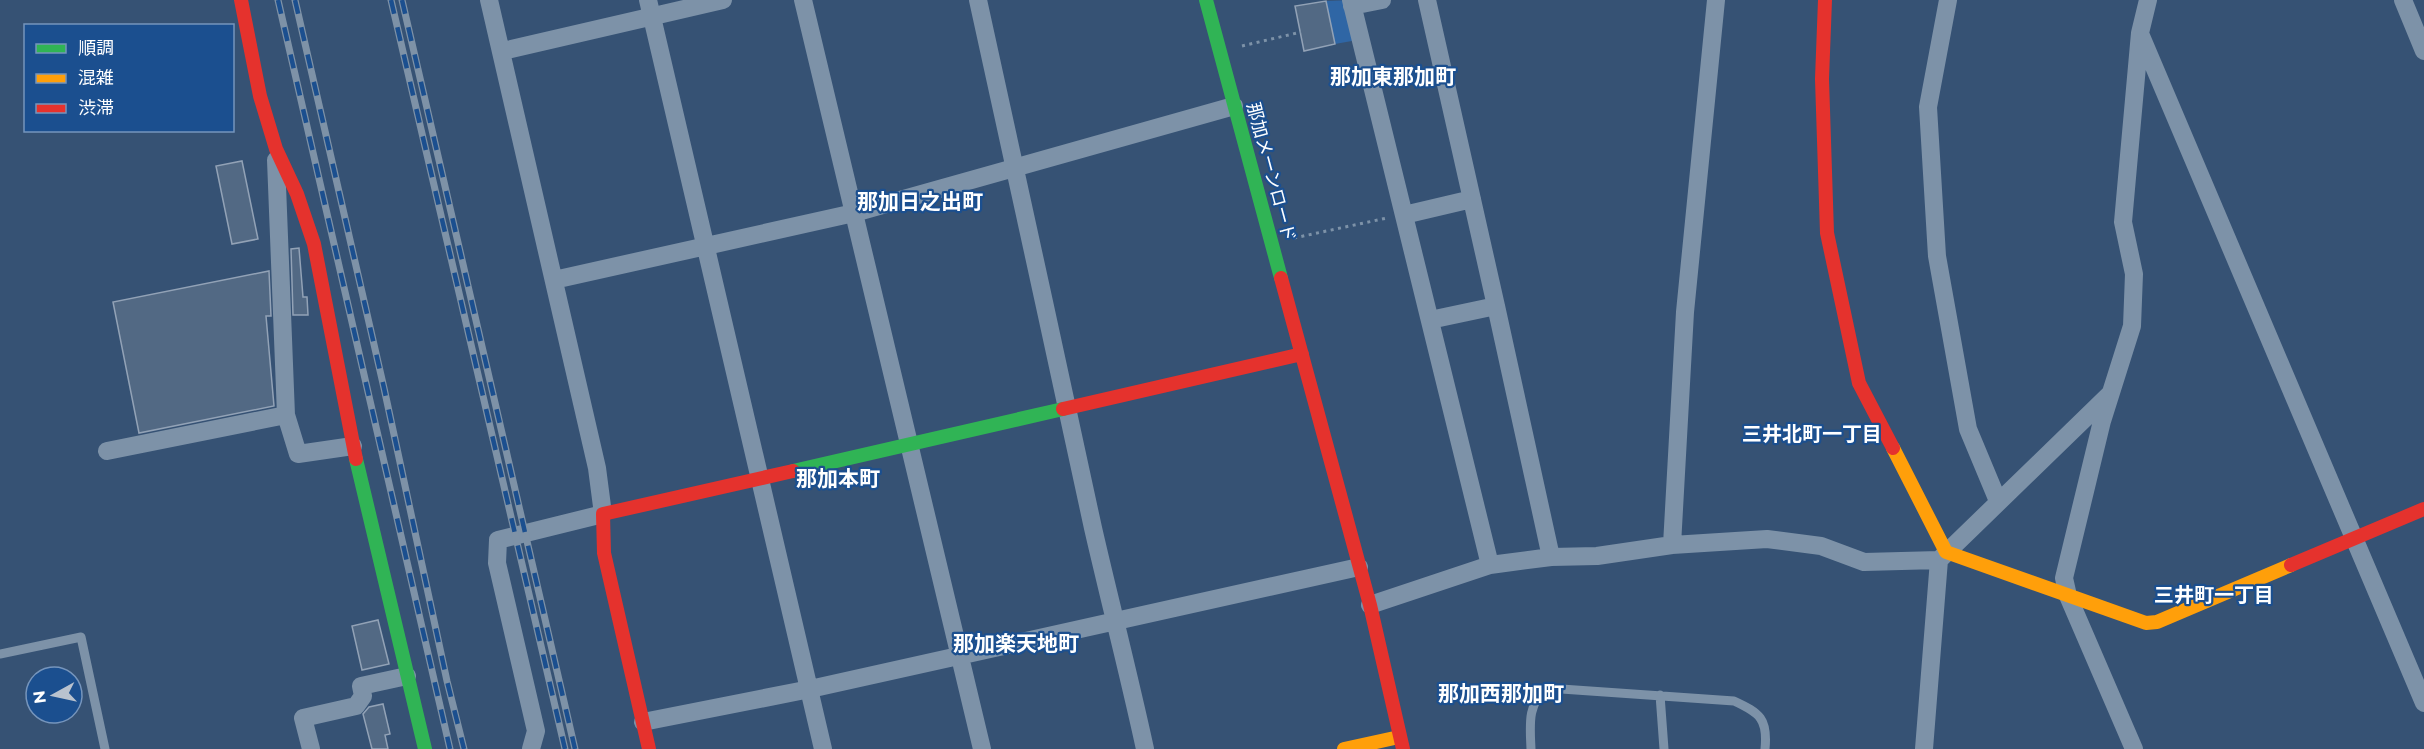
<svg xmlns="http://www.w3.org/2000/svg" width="2424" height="749" viewBox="0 0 2424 749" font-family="Montserrat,'Noto Sans JP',sans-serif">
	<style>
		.green { fill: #2f66a5 }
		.building { fill: #526984; stroke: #92a2b6; stroke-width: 1.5 }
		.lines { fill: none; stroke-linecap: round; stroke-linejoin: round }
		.path { stroke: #7d92a8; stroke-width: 3; stroke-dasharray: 3 4.5; stroke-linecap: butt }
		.lane { stroke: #7d92a8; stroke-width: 9 }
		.street { stroke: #7d92a8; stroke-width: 18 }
		.fast { stroke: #30b455; stroke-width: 14 }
		.slow { stroke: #ff9f0a; stroke-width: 14 }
		.jam { stroke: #e5322d; stroke-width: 14 }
		.rail-casing { stroke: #7e92a7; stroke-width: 7 }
		.rail { stroke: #1b4f8f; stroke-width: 4.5; stroke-dasharray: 14; stroke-linecap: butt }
		.labels { text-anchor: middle; stroke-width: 4.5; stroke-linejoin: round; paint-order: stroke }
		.street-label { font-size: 18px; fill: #fff; stroke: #1b4f8f }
		.neighbourhood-label { font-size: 20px; font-weight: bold; fill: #fff; stroke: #1b4f8f }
		.quarter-label { font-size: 21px; font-weight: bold; fill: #fff; stroke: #1b4f8f }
	</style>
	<rect width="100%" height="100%" fill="#365274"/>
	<path class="green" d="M1352,0L1363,39L1335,44L1332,31L1301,32L1331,24L1326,1Z"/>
	<path class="building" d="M1326,1L1335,44L1304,51L1295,6Z
		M242,161L258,239L232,244L216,166Z
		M299,248L303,297H307L308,315H293L291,249Z
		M269,271L271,316H266L274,406L139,433L113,302Z
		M378,620L389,664L362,670L352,626Z
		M383,704L390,734L385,735L388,749H372L363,714L369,707Z"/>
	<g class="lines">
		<path class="path" d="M1242,46L1301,32
			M1294,238L1387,218"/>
		<path class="lane" d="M0,654L81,637L105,749
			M1660,695L1664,749
			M1531,749C1530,725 1527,704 1547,688L1734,701C1760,713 1768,719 1765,749"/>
		<path class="street" d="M489,0L597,468L603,514L498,540L497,563L536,731L531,749
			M648,0L823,749
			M803,0L982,749
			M978,0C1018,176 1054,352 1093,528C1110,602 1129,675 1145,749
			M1351,0L1490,565
			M1427,0L1496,306L1430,320
			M1948,0L1928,107L1937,256L1968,429L1998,501
			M2403,0L2424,51
			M1352,6L1382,0
			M2141,36L2424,703
			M503,51L723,0
			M276,160L286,415L298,454L353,446
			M1404,215L1472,199
			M554,280L854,213L1234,106
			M1496,306L1551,557
			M107,451L286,415
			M1672,545L1685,312L1716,0
			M1370,605L1490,565L1551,557L1597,556L1672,545L1767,539L1821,546L1864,562L1939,560
			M643,722L810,689L1359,567
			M311,749L303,718L356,706L363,696L361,686L407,676
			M1924,749L1939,560L2110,394
			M2134,749L2068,596L2064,578L2102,421L2132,326L2134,274L2123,222L2140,33L2148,0"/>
		<path class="fast" d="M1206,0L1281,278
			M356,459L425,749
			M793,471L1063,409"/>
		<path class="slow" d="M1893,448L1946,552L2146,623L2157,622L2291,565
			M1344,749L1399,737"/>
		<path class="jam" d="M241,0L260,96L276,149L297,194L314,244L356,459
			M1825,0L1822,79L1827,233L1859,383L1893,448
			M1281,278L1370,605L1403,749
			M1063,409L1302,354
			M2291,565L2424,509
			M649,749L604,553L603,514L793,471"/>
		<g class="rail-casing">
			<path id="rail" d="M278,0L450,749
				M295,0L384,388L447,681L464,749
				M391,0L565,749
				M402,0L575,749"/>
		</g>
		<use href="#rail" class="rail"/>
	</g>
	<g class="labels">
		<g class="street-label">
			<text transform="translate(1271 172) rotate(75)" y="6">那加メーンロード</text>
		</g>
		<g class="neighbourhood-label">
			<text x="1812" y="441">三井北町一丁目</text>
			<text x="2214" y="602">三井町一丁目</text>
		</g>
		<g class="quarter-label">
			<text x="1393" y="84">那加東那加町</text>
			<text x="920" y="209">那加日之出町</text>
			<text x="838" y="486">那加本町</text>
			<text x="1016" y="651">那加楽天地町</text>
			<text x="1501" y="701">那加西那加町</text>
		</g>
	</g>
	<rect x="24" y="24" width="210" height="108" fill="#1b4f8f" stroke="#7695bc" stroke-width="1.5"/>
	<rect x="36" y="44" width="30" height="9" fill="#30b455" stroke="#7695bc" stroke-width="1.5"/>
	<text x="78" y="54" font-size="18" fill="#ffffff">順調</text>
	<rect x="36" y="74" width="30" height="9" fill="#ff9f0a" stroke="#7695bc" stroke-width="1.5"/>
	<text x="78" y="84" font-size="18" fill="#ffffff">混雑</text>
	<rect x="36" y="104" width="30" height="9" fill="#e5322d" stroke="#7695bc" stroke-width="1.5"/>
	<text x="78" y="114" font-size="18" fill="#ffffff">渋滞</text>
	<g transform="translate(54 695) rotate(262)"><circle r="28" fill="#1b4f8f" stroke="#7695bc" stroke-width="1.5"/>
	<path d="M0-4.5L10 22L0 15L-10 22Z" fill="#b9c2ce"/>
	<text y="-9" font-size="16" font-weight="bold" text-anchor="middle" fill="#ffffff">N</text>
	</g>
</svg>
